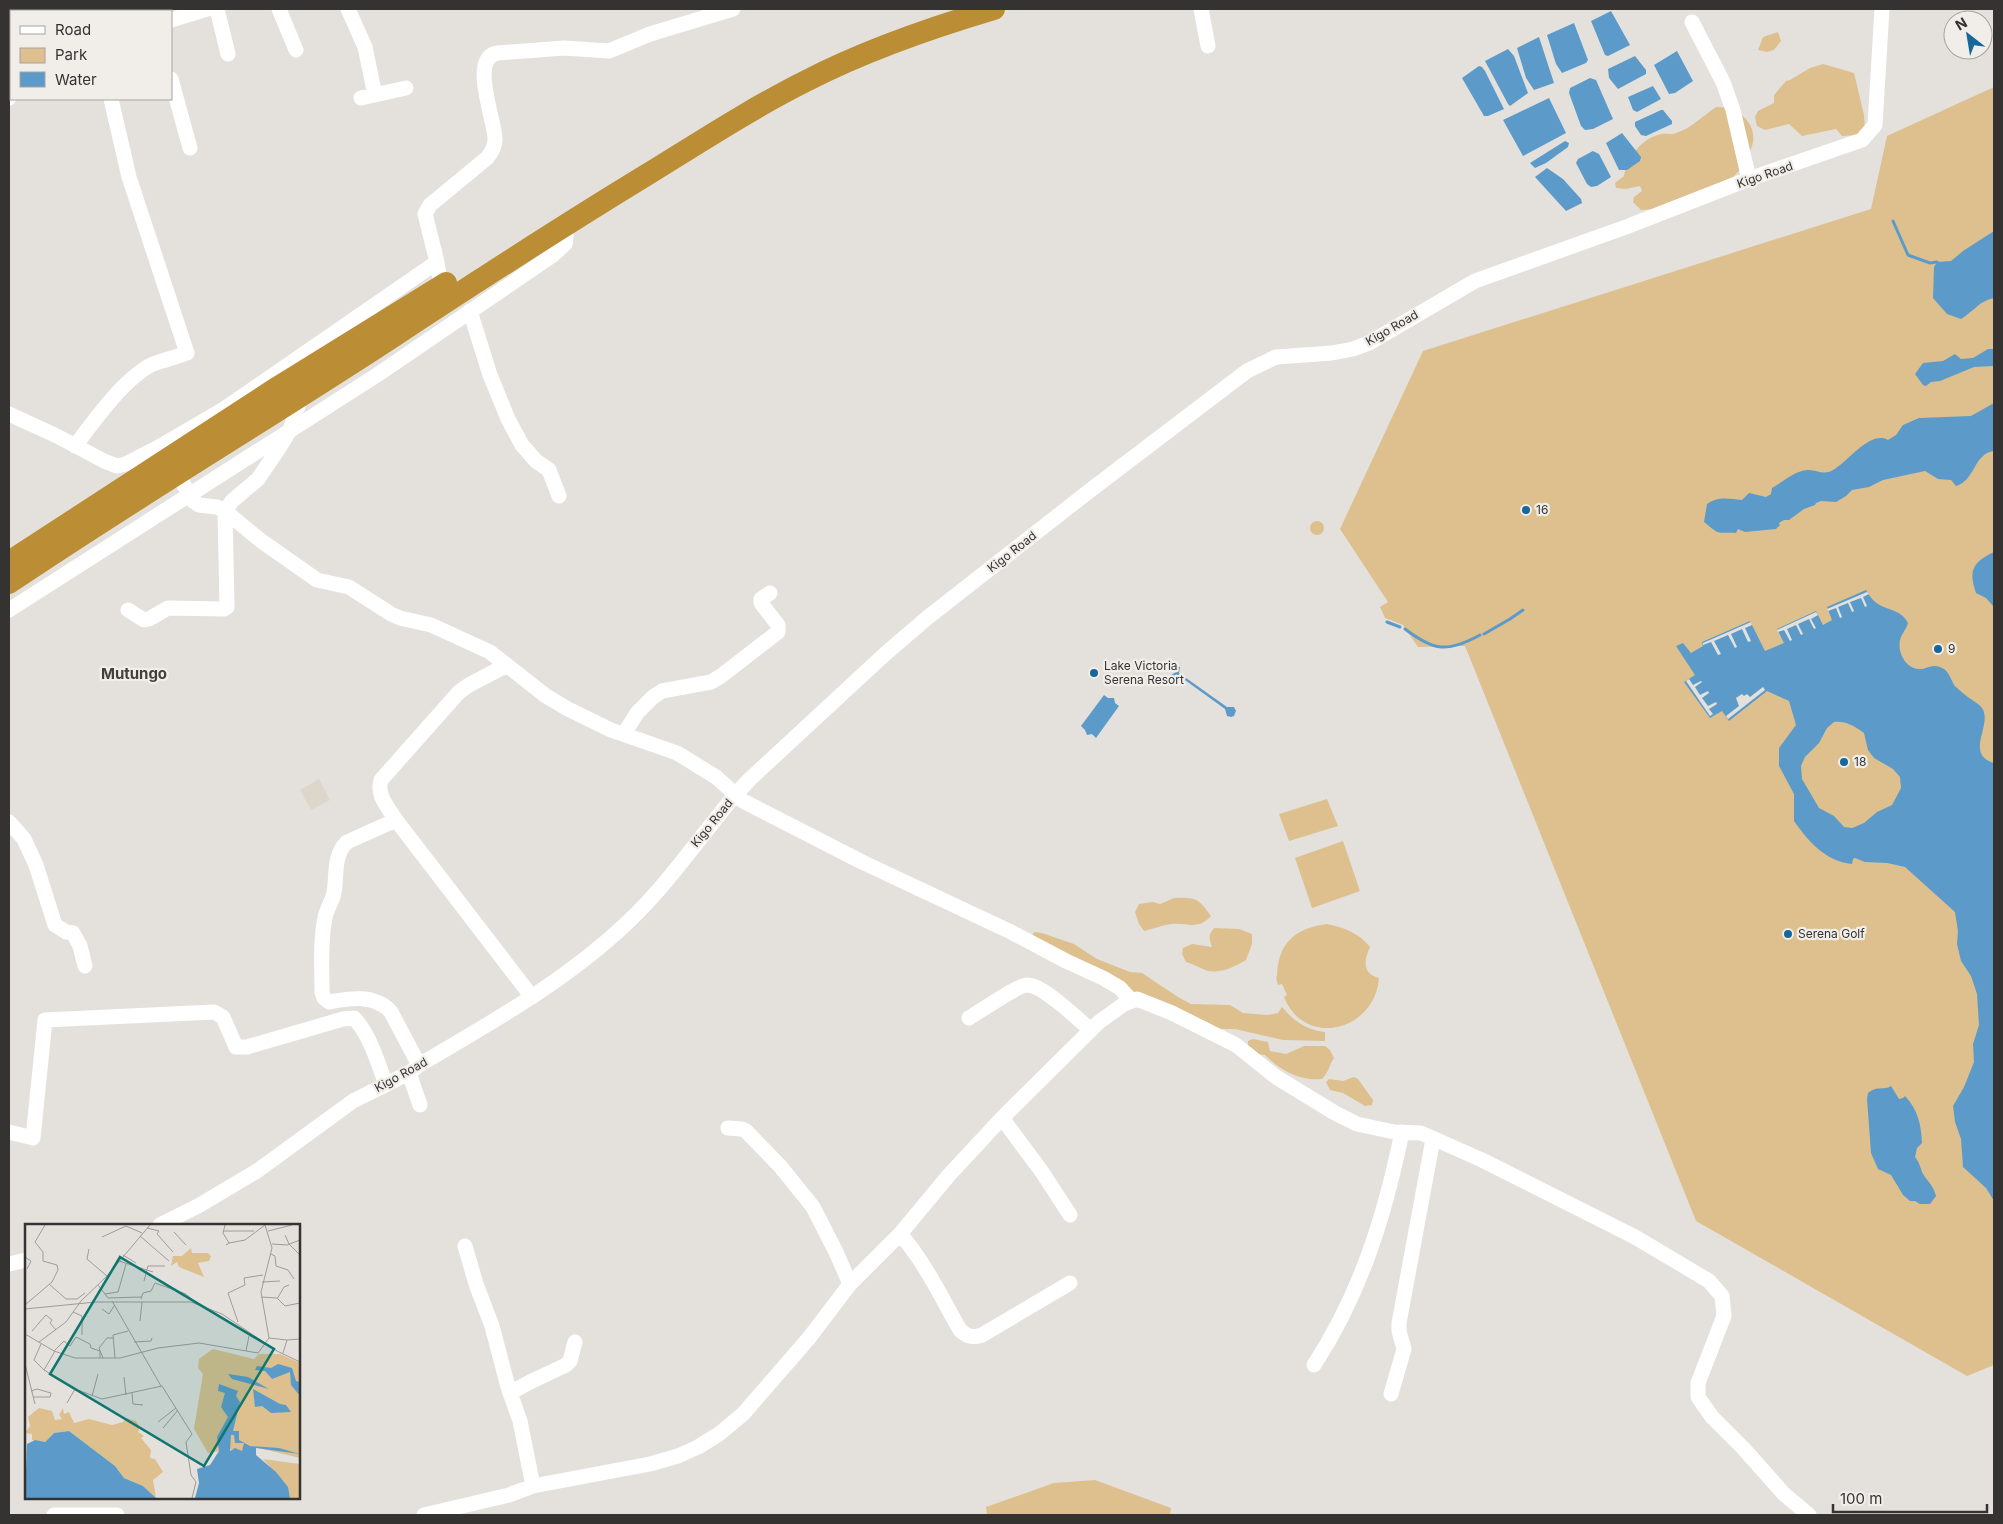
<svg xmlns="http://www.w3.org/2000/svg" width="2003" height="1524" viewBox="0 0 2003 1524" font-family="Inter,sans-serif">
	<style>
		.built { fill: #ddd6cb }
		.green { fill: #ddc08e }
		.water { fill: #5c9bc9; fill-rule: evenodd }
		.pier { fill: #e4e1dd }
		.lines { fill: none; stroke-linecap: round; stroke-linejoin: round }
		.stream { stroke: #5c9bc9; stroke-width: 3 }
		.minor { stroke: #fff; stroke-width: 15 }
		.highway { stroke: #bb8e35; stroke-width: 22 }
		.poi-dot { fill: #16689a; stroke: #f1eeea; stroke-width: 2 }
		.labels { text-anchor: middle; stroke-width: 4.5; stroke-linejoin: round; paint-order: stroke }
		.street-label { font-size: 12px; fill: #343332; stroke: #f1eeea }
		.poi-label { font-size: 12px; fill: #343332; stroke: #f1eeea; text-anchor: start }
		.quarter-label { font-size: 15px; font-weight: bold; fill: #42403d; stroke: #f1eeea }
		.inset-road { fill: none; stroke: #9e9b99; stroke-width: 1 }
		.view { fill: #0f766e; fill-opacity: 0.15; stroke: #0f766e; stroke-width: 2.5 }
		.inset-edge { fill: none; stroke: #343332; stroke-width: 2.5 }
	</style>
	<rect width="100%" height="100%" fill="#e4e1dd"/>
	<path class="built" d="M319,779L330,800L311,810L300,790Z"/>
	<path class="green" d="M1778,32L1781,41L1774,50L1767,52L1758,50L1763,37Z
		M1823,64L1854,73L1864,115L1865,130L1858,135L1842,136L1836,129L1802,136L1789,124L1765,130L1757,126L1755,117L1758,111L1774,103V95L1786,81L1790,80L1810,68Z
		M1994,87V1365L1967,1376L1696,1221L1465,646L1418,647L1403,625L1385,618L1380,607L1388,602L1340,529L1423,351L1871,209L1887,136Z
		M1716,107C1737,106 1759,123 1752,146C1748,157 1741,154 1740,170L1733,177L1656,209L1641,210L1633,202L1634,197L1642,191L1640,186L1626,189L1616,188L1615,183L1624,176C1627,157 1642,138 1661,134C1666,133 1672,135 1676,133C1690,129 1704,115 1716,107Z
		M1310 528a7 7 0 1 1 14 0a7 7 0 1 1-14 0Z
		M1327,799L1338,826L1289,841L1279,814Z
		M1343,841L1360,891L1312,908L1295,858Z
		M1174,898C1196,897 1198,898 1211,916C1197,931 1188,922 1171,924C1162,925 1153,929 1144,931L1139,924L1135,912L1139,904L1153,902L1160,904Z
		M1327,924C1345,928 1359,933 1370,947C1364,960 1362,974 1379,978C1375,1031 1305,1049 1284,997L1287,995L1282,984L1278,985L1276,977L1277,976C1278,943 1295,928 1327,924Z
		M1214,928L1239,929L1252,934V944L1246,960C1234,967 1222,973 1208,971C1201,969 1194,964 1186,962L1182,954L1183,948L1192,944L1212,947C1209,939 1208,935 1214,928Z
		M1034,932L1042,933L1074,944L1097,959L1130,972L1142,973L1178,997L1191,1004L1230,1005L1243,1013L1268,1015L1278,1013L1282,1007C1294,1021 1306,1030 1325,1032V1041L1283,1040L1235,1029H1219L1125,992L1033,935Z
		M1253,1039L1268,1042L1270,1051L1286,1054L1304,1046H1325L1330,1050L1334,1058C1329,1065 1329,1072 1322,1079C1300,1081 1281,1071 1265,1055L1255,1054L1248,1049V1041Z
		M1354,1077L1358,1079L1373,1100L1372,1105L1365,1106L1343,1093L1330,1090L1326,1082L1329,1079L1343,1081Z
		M1095,1480L1171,1508L1170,1515H987L986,1507L1054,1483Z"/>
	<path class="water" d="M1611,11L1630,45L1608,56L1605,55L1591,21Z
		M1574,23L1588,60L1586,63L1562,73L1556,64L1547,35Z
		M1539,37L1554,83L1534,90L1526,78L1517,48Z
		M1508,49L1514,56L1528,93L1510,106L1508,104L1485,61Z
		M1677,51L1693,81L1675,93L1669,94L1654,65Z
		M1635,56L1646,70V74L1618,89L1609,78L1608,69Z
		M1479,66L1482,67L1485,71L1504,109L1488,116H1484L1462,78Z
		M1590,78L1596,80L1613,119L1593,129L1585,130L1581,126L1569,93L1570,88Z
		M1653,86L1661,99L1637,112L1633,110L1628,97Z
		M1549,98L1566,133L1523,156L1503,120Z
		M1661,110H1663L1672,121V124L1646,136L1641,135L1635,126V122Z
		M1622,133L1641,157L1640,161L1627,170H1619L1606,143Z
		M1565,141L1569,143L1568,147L1546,163L1535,168L1530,163Z
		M1593,151L1599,154L1611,177L1597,186L1591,187L1587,184L1576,163L1578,159Z
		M1547,168L1563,179L1581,199L1582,203L1566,211L1535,177Z
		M1994,231V298C1979,301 1974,311 1961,319L1947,314L1933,298L1934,267L1937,262L1951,261L1963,251Z
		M1988,349H1994V366L1974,367L1940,381L1931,382L1926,386L1923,385L1915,374L1923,363L1943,361L1955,354L1961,359L1973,358Z
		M1994,403V451C1973,454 1976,480 1956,486L1951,480L1938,479L1925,471L1883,480L1869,487L1852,490L1846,496L1836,502L1821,501L1816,503L1815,505L1804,509L1789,520H1784L1779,523L1780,525L1776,529L1745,532L1738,529L1736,533C1716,532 1721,536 1704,522L1707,504C1719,496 1729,499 1742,500L1749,493L1766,497L1771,494L1772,488C1784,481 1793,472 1807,470C1816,469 1823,476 1833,470C1848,462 1870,430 1888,440L1896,435L1903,425L1919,418L1971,416Z
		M1994,552V605L1993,606L1986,598L1976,593C1968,570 1973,562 1994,552Z
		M1866,590C1868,593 1870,597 1873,600C1884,611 1901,608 1908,623C1907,628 1903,632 1901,637C1896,649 1904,668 1919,669C1928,669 1933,662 1944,669C1951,674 1951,683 1957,688C1963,694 1971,699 1978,704C1999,719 1961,753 1994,763V1201L1986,1188L1963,1167L1961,1139L1955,1122L1953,1106L1964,1087L1974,1062L1973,1044L1979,1025L1977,994L1971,976L1961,961L1957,944L1958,931L1955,912L1905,867L1887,863L1865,862L1855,858L1853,859L1852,864C1825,861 1809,842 1794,821V794L1779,766V748L1796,725L1789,701L1767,691L1729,721L1722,711L1710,718L1684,682L1695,675L1676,646L1683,643L1691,653L1703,646L1702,642L1750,621L1765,651L1784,643L1777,629L1816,611L1823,625L1832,620L1827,607ZM1834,722C1846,721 1854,726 1864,733L1868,750L1874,758L1893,769L1900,777L1901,788L1892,805L1877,812L1864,823L1852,828L1844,827L1834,816L1819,808L1802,779L1801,766L1805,757L1819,743L1827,728Z
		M1177,666L1180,667L1179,673L1227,707H1234L1236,711L1234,716L1231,717L1227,716L1225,709L1178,675L1173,677L1171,675L1176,672Z
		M1104,695L1108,698H1114L1115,703L1119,706L1096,738L1092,734L1087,735L1085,730L1081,726Z
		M1891,1086L1899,1099L1903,1098L1905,1096C1918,1110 1921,1124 1922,1143L1917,1148L1915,1157C1919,1162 1920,1166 1922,1172C1927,1182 1932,1182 1936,1196L1930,1204H1920L1915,1201H1910L1903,1195L1891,1175L1878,1169L1871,1153L1867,1099L1868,1093C1878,1085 1883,1091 1891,1086Z"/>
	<path class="pier" d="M1867,592L1869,594L1863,597L1867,606L1865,607L1861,598L1850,602L1854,611L1852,612L1848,603L1838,607L1842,617L1840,618L1836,608L1828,611L1827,609Z
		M1816,612L1818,615L1811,619L1816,628L1814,629L1809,619L1798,624L1803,634L1801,635L1796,625L1787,629L1792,640L1790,641L1784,630L1778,632L1777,630Z
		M1751,622L1752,625L1745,628L1751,641L1748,642L1742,629L1731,634L1737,647L1735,648L1728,635L1714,641L1721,654L1718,655L1711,642L1703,645V643Z
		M1689,679L1693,685L1701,681L1702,682L1695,687L1700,695L1708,691L1709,693L1702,698L1708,706L1716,702L1717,704L1709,709L1713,714L1710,716L1686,681Z
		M1763,687L1765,690L1728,719L1726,716L1739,706L1736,698L1742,694L1744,696L1747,694L1750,697Z"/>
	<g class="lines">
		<path class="stream" d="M1893,221L1908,255L1930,263L1937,262L1940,265
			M1387,622L1400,627
			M1405,629C1434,651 1447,653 1480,635
			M1484,634L1510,619L1523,610"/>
		<path class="minor" d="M217,9L228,54
			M279,9L296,50
			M348,9L365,47L375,95
			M1201,9L1208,46
			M15,11V9
			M171,20L207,9
			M1692,22L1723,82L1733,110L1749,179
			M171,79L190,148
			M9,98L11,65
			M361,98L406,88
			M441,287L437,262L425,214L430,205L487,158C491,153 495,147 495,140C496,122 468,57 498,53L564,48L609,51L650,34L733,9
			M470,311L490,375L508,419L522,445L536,461L549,470L559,496
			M9,414L57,436L104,461L117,466L126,464L157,448L224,409L437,262
			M75,446C94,421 125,377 153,364C164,360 176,357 187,353L129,177L111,99
			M177,473L193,501L199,505L217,507L225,511L260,540L317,580L349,587L391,614L400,618L431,625L490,652L546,696L568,709L611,730L677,753L716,777L743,801L860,861L1011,932L1066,961L1103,978L1120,988L1131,1000
			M9,610L377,375L553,255L565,244L566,236L561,228
			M128,610L144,620L149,619L168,608L224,609L227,607L225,511L232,501L258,479L279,448L290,430L301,397
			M507,665L469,685L459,692L381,780C376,795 388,807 396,820L532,997
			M624,734L637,713L653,697L662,691L711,682L721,676L778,632V625L761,603V599L770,593
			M396,820L347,842C333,855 337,876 334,893C332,902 326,910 325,918C320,942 322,967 322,992L324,998L329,1002C351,998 375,994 391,1012L419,1065
			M9,822L24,839L36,865L55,925L66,932L73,933L80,946L85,966
			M969,1018C979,1012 1018,985 1027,985C1044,985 1077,1019 1091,1030
			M409,1073L420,1105
			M1002,1118L1042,1172L1070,1215
			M728,1128L742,1129L746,1131L780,1166L813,1207L836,1252L850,1284
			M9,1132L33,1138L45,1020L214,1012L223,1017L236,1047H247L343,1019L354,1018C371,1036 377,1062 386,1084
			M160,1225L198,1206L257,1171L353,1101L409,1073L419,1065C492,1022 566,981 628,922C668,884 700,837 735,795L750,779L885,654L927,618L1088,492L1247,371L1276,357L1332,353L1353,349L1369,343L1475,281L1626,227L1749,179L1862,140L1875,125L1882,9
			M900,1234C925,1262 941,1297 960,1330C968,1337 972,1338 982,1335L1070,1283
			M465,1246L476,1284L492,1326L508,1387L520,1421L533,1486
			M9,1264L26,1260
			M1314,1365C1361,1293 1385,1215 1402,1132
			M510,1393L530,1382L566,1365L570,1361L575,1342
			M1391,1394L1404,1349L1399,1331V1323L1433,1139
			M54,1515H117
			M424,1515L509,1495L533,1486L650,1464L678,1456L698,1447L719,1434L743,1414L809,1338L850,1284L900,1234L949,1175L1002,1118L1099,1022L1124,1004L1137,999L1172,1013L1236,1045L1276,1077L1335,1113L1357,1124L1394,1132L1421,1133L1482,1160L1635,1237L1709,1281L1722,1296L1724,1316L1698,1383V1397L1712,1417L1744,1449L1784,1494L1809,1515"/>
		<path class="highway" d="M9,562L278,387L446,283
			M9,583C135,498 264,421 391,338C476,282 561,227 648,174C700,142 752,108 806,81C866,50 930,28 994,9"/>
	</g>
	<g class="poi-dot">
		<circle cx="1526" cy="510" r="5"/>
		<circle cx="1938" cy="649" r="5"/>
		<circle cx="1094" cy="673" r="5"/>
		<circle cx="1844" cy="762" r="5"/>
		<circle cx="1788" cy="934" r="5"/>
	</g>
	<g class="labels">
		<g class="street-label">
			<text transform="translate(1765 175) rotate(-19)" y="4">Kigo Road</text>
			<text transform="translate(1392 328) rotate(-30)" y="4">Kigo Road</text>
			<text transform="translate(1012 552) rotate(-38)" y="4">Kigo Road</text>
			<text transform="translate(712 823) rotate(-51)" y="4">Kigo Road</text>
			<text transform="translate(401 1075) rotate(-29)" y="4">Kigo Road</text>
		</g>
		<g class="poi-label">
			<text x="1536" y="514">16</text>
			<text x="1948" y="653">9</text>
			<text x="1104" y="670">Lake Victoria<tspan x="1104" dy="14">Serena Resort</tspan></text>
			<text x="1854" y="766">18</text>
			<text x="1798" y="938">Serena Golf</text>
		</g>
		<g class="quarter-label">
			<text x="134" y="679">Mutungo</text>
		</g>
	</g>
	<g transform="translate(25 1224)">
		<rect width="275" height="275" fill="#e4e1dd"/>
		<path d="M166,24L167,29H183L186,32L184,37L173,39L179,53L154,43L152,38L146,42L148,32H157ZM188,125L229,135L234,130H255L275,139V234L222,221L216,228L211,225L183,229L169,205L178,150L173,144L174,135ZM14,184L27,187L30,196L37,195L34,191L38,184L39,190L44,188L49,199L64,195L87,201L98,198L101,194L111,197L115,203L113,208L119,212L116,214L126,226L125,234L130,235L138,248L128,256L131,274L118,262L99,254L90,242L44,207L29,209L20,218L7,216V210L0,209L5,202L3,193ZM238,235L275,240V274H265L262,262Z" fill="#ddc08e"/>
		<path d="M253,140L267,144L271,157L275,158V172L266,161L265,148L247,155L240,147L230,146L232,142L246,144ZM203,150L223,153L244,165L207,155ZM194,160L213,167L211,172L215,178L208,207H214V216L225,222L254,224L275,230L231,224V231L251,248L263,263L265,274H170L174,259L172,245L185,241L194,227L192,213L203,193L196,183L200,169L193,167ZM206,211H209L210,219H219L217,227L210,224L205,227ZM228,165L255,180L261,181L266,188L246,189L237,182L230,183ZM44,207L90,242L99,254L118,262L131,274H0L2,220L10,216L20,218L29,209Z" fill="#5c9bc9" fill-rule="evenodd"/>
		<path class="inset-road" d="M200,1L198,9L204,19L201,21M122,4L134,7L132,10L148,28M198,7H229M243,7L267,1M149,8L161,21M260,11L264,20L275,31M115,12L144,37M77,13L101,2L117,9M204,19L220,16L240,1M247,20L262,21L275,16M64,25L62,35L82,52M246,30L250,32L251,42L263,46L269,55M98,31L111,39M0,33L6,37L2,45M94,37L128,48M119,57L123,42H140M237,58L255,57M24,60L41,75H52L60,69M73,61L83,74L116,73M80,70L93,68L101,40M236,73L252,74L260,82L275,79M116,75L118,69L126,67L130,59L161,70L169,77M252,75L259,63L264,61M87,77L136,162M0,81L27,58L33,46L32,41L18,37V28L10,18L20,1M0,85L71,78H166L197,90L252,127L275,138M77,85L84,90L89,82M48,88L57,92V111M115,97L117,78M213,98L203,69L220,61L219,54L238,51M7,107L21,91L27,96L25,99L31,106M0,110L29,127L50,134H95L133,124L174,119L233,129L244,114L236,68L247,24L240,1M244,114L262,116M14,118L41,98L56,77L82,52L125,1M109,118L126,117L127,114M16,120L9,136L19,146M29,127L39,117L45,122L51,113L65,120L66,124L75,127V134M30,127L19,146L50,165L77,175L137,162L167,210L161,218L166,251L171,258L167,274M221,127L224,112M258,129L262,116L275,115M78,134L74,124L82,114H88M90,134L88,111L103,107M0,140L10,180M99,153L101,171M6,167L12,165L26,169M107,169L108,180L118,181M67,172L73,150M8,173H25L26,169M42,179L50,165M133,198L151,184M138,204L153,186"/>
		<path class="view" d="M95,33L249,125L179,242L25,150Z"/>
		<rect width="275" height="275" class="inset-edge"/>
	</g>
	<rect width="2003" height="1524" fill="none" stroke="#343332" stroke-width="20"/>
	<rect x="10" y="10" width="162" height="90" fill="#f1eeea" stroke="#a5a3a0"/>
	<rect x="20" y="26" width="25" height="8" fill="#ffffff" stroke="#a5a3a0"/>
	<text x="55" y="35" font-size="15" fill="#343332">Road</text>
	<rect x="20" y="48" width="25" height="15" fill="#ddc08e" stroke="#a5a3a0"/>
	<text x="55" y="60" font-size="15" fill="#343332">Park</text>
	<rect x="20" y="72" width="25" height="15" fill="#5c9bc9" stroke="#a5a3a0"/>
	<text x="55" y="85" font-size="15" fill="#343332">Water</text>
	<g transform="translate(1968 35) rotate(329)"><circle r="24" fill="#f1eeea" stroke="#a5a3a0"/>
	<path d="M0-4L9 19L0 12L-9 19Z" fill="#16689a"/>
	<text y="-8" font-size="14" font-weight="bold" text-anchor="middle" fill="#343332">N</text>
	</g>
	<path d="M1833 1504v8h154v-8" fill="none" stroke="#343332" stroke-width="2.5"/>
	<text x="1840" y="1504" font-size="15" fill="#343332" stroke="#f1eeea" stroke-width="4" paint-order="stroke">100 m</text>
</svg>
